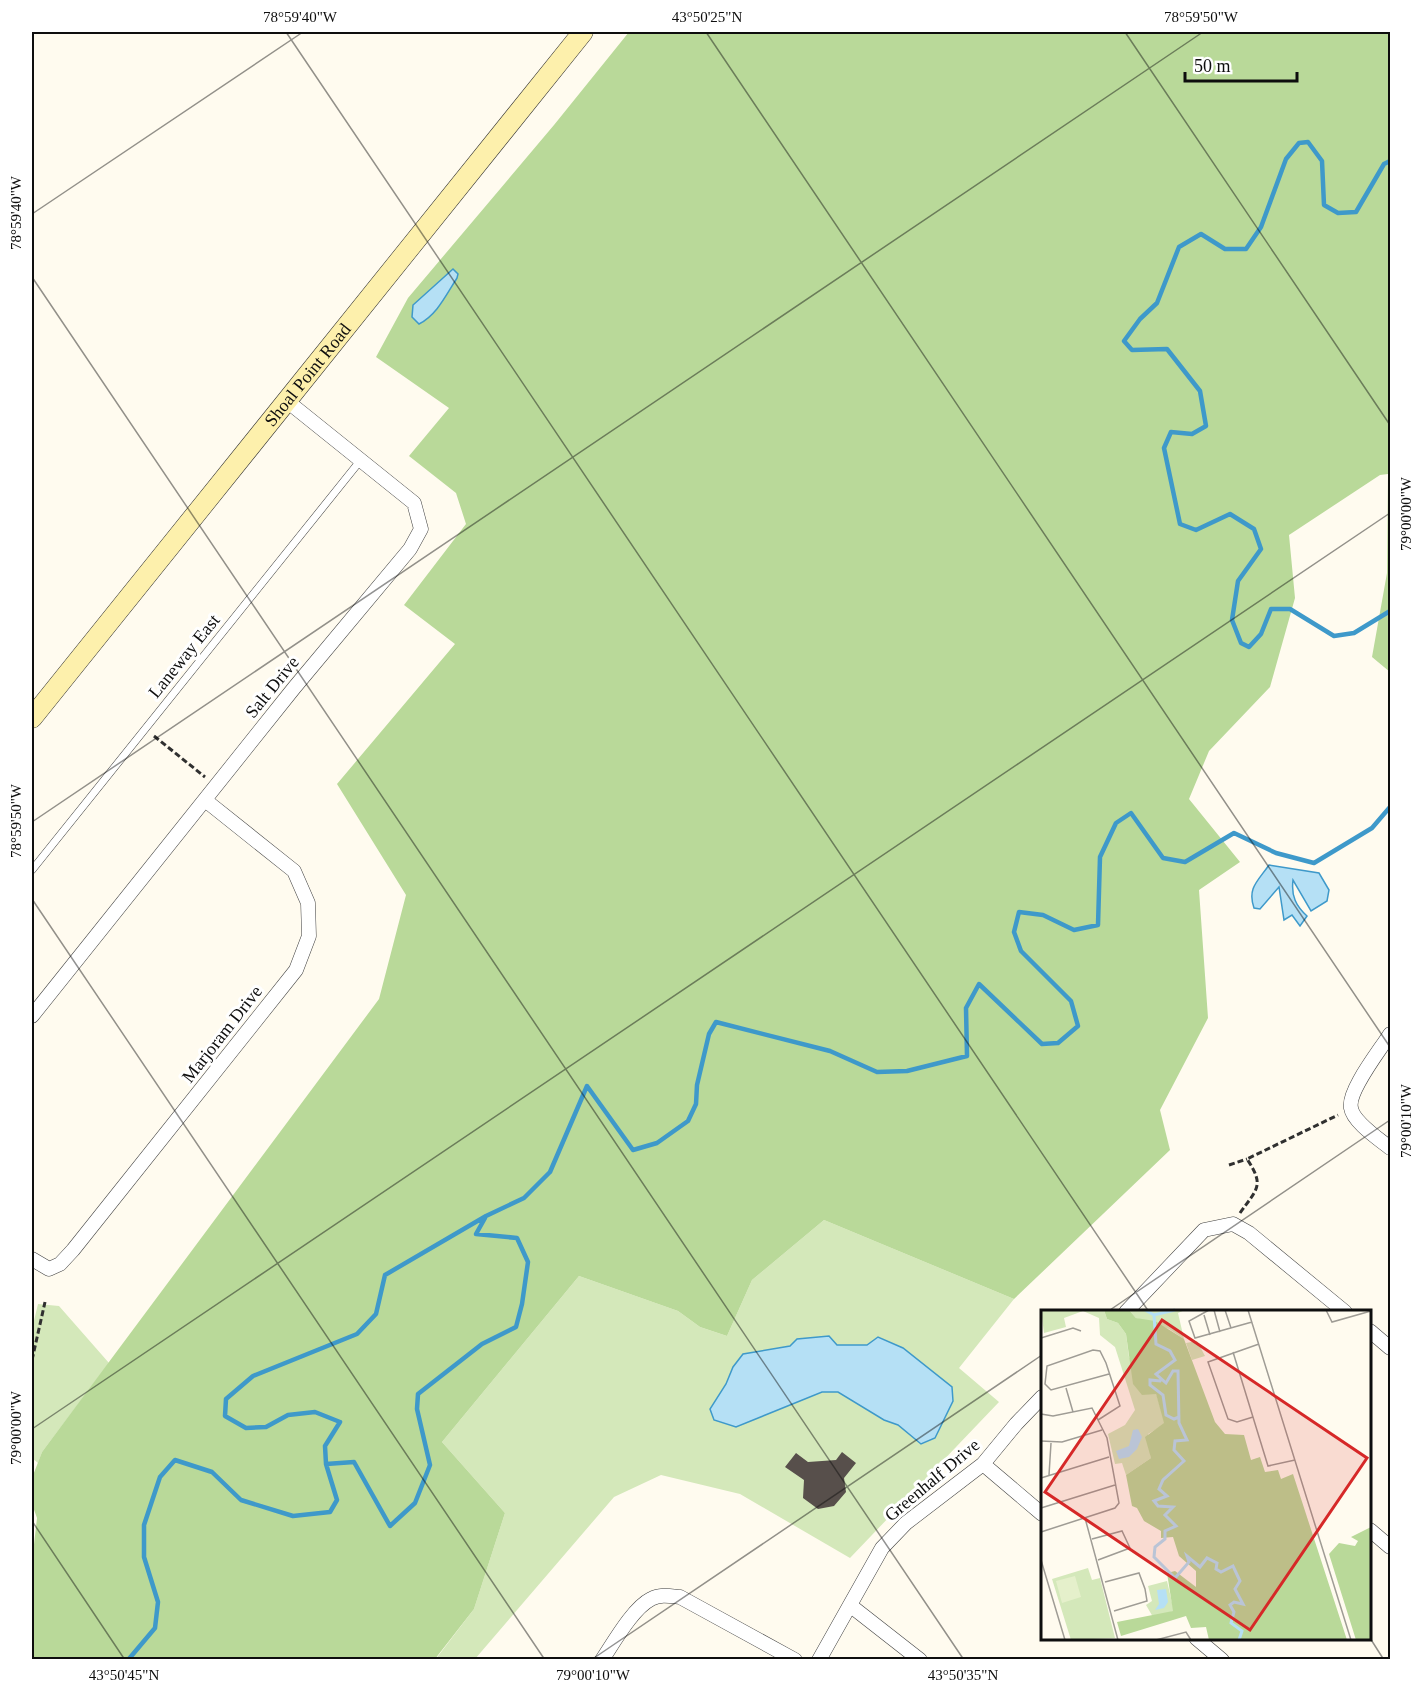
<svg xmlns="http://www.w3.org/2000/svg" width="1422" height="1691" viewBox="0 0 1422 1691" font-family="Georgia,serif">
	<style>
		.green { fill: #d4e8ba }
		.forest { fill: #b9d999 }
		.water { fill: #b5e0f5; stroke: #3e99ca; stroke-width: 1.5 }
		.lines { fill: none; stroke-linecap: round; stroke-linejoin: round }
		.stream { stroke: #3e99ca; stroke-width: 4.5 }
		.building { fill: #574f4b }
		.lane-casing { stroke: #414141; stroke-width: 8 }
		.street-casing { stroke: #414141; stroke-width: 15 }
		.secondary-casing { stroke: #303030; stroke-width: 21 }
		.path { stroke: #303030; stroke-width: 3; stroke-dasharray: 6 3; stroke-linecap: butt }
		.lane { stroke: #fff; stroke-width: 7 }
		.street { stroke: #fff; stroke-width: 14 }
		.secondary { stroke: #fdf0ac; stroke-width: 20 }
		.ticks { fill: none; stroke: #0e0e0e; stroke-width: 1.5; stroke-opacity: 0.45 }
		.labels { text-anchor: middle; stroke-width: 6; stroke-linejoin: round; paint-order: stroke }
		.street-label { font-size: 18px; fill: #0e0e0e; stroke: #fff }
		.inset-river { fill: none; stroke: #b5e0f5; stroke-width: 3 }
		.inset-road { fill: none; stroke: #9f9c95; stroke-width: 1.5 }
		.view { fill: #d62828; fill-opacity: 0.15; stroke: #d62828; stroke-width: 3 }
		.inset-edge { fill: none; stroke: #0e0e0e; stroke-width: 3 }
		.neatline { fill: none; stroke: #0e0e0e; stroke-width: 2 }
		.ticks-label { font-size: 15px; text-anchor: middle; fill: #0e0e0e }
	</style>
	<rect width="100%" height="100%" fill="#fffbef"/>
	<path class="green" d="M824,1220L1014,1299L959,1368L999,1402L850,1558L740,1494L661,1475L614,1497L475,1659L435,1660L474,1609L505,1513L442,1442L579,1276L678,1311L700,1327L727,1336L752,1280Z
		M38,1304L59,1306L109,1363L42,1452L38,1463L32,1458V1329Z"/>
	<path class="forest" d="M629,32H1390V672L1372,657L1387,573L1388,474L1380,475L1289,535L1295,598L1270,687L1209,751L1189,799L1240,862L1199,890L1208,1018L1160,1110L1170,1150L1014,1299L824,1220L752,1280L727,1336L700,1327L678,1311L579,1276L442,1442L505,1513L474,1609L435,1659H32V1562L37,1518L32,1504V1478L42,1452L379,999L406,895L337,784L455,644L404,605L466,524L456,493L409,456L449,408L376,357L408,298L554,125Z"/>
	<path class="water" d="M453,269L458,274L457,278C446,295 437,315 419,324L412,317L413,305Z
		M1269,865L1319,873L1329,890L1327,901L1311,911L1293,880C1291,896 1296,906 1307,916L1300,926L1292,915L1284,920L1279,887L1260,909L1254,908C1247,888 1258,881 1269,865Z
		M829,1336L837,1345H867L878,1337L903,1348L952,1387L953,1401L935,1438L921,1444L898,1425L884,1420L838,1392H822L736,1427L714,1420L710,1409L726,1384L733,1367L743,1354L790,1346L797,1339Z"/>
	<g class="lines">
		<path class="stream" d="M1390,161L1384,164L1356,212L1338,213L1324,205L1322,161L1308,142L1299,143L1286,159L1261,227L1246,249H1225L1201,234L1179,247L1157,303L1140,319L1124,341L1132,350L1167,349L1200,391L1206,426L1192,434L1171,432L1164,448L1180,524L1196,530L1230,514L1254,529L1261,549L1238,581L1232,620L1241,643L1249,647L1261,634L1271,609H1290L1334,636L1354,633L1390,611
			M326,1464L354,1462L390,1526L415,1503L430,1465L417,1409L418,1394L482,1344L516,1327L522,1304L528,1262L517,1238L476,1234L485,1218
			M128,1660L155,1628L158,1602L144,1557V1525L160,1477L175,1460L212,1472L241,1500L293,1516L330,1512L337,1500L326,1464L325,1446L340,1422L315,1412L288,1415L266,1427L246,1428L225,1416L226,1399L253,1376L357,1334L376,1314L385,1275L486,1216L524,1198L550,1172L587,1086L633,1150L657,1143L688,1121L696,1104L697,1085L709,1034L716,1022L830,1051L877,1072L907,1071L967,1056L966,1008L979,984L1042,1044L1058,1043L1078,1026L1071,1001L1021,951L1014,932L1019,912L1043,915L1074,930L1098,925L1100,857L1116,823L1131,813L1163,858L1185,862L1234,833L1276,853L1314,863L1372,828L1390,807"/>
	</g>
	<path class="building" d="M842,1452L856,1463L844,1478L846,1492L834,1506L818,1509L803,1498L804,1480L785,1467L796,1453L808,1462L836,1460Z"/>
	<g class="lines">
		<g class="lane-casing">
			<path id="lane" d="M32,870L360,461"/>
		</g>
		<g class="street-casing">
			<path id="street" d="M32,1016L294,688L410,549L421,529L414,503L287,401
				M1390,1034C1381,1049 1347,1091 1351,1108C1353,1122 1379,1139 1390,1148
				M32,1259L49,1269L60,1264L73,1250L296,970L309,936L308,903L294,871L205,800
				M1126,1312L1204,1230L1233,1224L1249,1233L1345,1312
				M1370,1331L1390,1348
				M983,1464L1042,1514
				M1370,1530L1390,1547
				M851,1606L920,1660
				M1196,1638L1222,1660
				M602,1660C614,1642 633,1608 651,1599C660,1594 670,1596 680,1597L795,1660
				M819,1660L882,1548L906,1523L983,1464L1016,1424L1042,1397"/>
		</g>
		<g class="secondary-casing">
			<g id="secondary">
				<path id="s1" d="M32,718L583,32"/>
			</g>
		</g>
		<path class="path" d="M154,736L205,777
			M1229,1165L1247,1159
			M1240,1213C1257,1189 1265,1186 1247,1159L1338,1115
			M32,1360L45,1302"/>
		<use href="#lane" class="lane"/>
		<use href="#street" class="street"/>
		<use href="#secondary" class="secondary"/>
	</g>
	<path class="ticks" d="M286,32L1149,1312M706,32L1390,1047M1125,32L1390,425M32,214L303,32M32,277L964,1660M32,822L1203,32M32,899L545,1660M1107,1312L1390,1120M32,1429L1390,513M32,1521L125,1660M1370,1638L1384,1660M591,1660L1042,1355"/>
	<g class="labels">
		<g class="street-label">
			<text dy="6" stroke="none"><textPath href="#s1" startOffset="440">Shoal Point Road</textPath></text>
			<text transform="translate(184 656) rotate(-51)" y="6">Laneway East</text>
			<text transform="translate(272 687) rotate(-51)" y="6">Salt Drive</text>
			<text transform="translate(222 1034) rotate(-52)" y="6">Marjoram Drive</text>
			<text transform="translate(932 1480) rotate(-40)" y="6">Greenhalf Drive</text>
		</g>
	</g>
	<g transform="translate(1041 1310)">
		<rect width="330" height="330" fill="#fffbef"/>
		<path d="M0,0H63L66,9L77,13L85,24L88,47L115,83L124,114L107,124L110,148L85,165L81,153L74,154L67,124L84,115L94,100L74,37L59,25L58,8L42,1L23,8L25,17L3,23ZM88,0H144L137,3L143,29L128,19L95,8ZM156,31L164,46L151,50L145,33ZM47,258L51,270L59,268L74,328L30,330L11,269ZM126,271L133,301L112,307L105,295L111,291L107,276Z" fill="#d4e8ba"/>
		<path d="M63,0H88L95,8L114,11L143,29L174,112L184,124L203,125L210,150L219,147L224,162L237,160L240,169L252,164L306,330H168L165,317L150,318L145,306L80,326L76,312L132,301L126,263L134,261L155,277V261L138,246L132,227L120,228V221L103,211L96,198L91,196L85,165L110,148L104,127L123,113L115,84L101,85L92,74L85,24L77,13L66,9ZM330,217V330H315L288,244L298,233L314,236L317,231L310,227Z" fill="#b9d999"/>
		<path d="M34,266L40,287L21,293L15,271Z" fill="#e5f0cb"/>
		<path d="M97,119L101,127L96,139L88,147L78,149L75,141L88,136L92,120ZM125,279L127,292L123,298L114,300L118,294L116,280Z" fill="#b5e0f5"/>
		<path class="inset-river" d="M104,0L113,5L134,0M113,5L115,34L129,41L134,50L115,64L125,73L132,61H137L138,113L146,130L134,131L133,140L143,151L122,170L118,179L126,186L113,191L117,196L132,197L124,205L135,216L124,221V229L114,237L113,247L134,268L148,252L146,246L159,257L166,248L176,253L175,259L180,262L192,256L199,271L194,279L202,294L193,292L189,295L193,302L190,313L201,321L198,330M121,68L119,71L109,70V75L122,85L125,105L133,109L138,107"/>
		<path class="inset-road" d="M168,0L148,11L154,28L211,12M173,0L179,22M184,0L190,18M207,0L310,330M285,0L291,12L330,1M163,5L169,25M0,28L32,18L40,21M192,42L227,156L254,150M25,78L32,102M0,104L12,106L51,98L66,128L78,193L74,198L0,222M212,107L196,112L187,109L167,52L218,34M57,110L79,96L65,53L59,41L52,40L6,56L4,74L10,80L68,64M0,131L21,132L61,120M8,165L10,133M0,168L68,147M0,198L74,175M44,208L77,330M51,229L81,221L89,238L57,250M0,250L24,330M64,272L98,263L104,279L106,291L73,301M115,330L145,322L150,330"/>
		<path class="view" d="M121,10L326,148L209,320L4,182Z"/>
		<rect width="330" height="330" class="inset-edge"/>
	</g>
	<rect width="1422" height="1691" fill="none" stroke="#ffffff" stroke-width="66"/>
	<path d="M1185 72v9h112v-9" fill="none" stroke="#0e0e0e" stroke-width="3"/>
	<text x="1194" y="72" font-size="18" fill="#0e0e0e" stroke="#ffffff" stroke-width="4.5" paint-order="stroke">50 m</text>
	<rect x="33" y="33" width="1356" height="1625" class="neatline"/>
	<g class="ticks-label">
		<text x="300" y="22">78°59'40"W</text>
		<text x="707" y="22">43°50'25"N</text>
		<text x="1201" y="22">78°59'50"W</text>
		<text transform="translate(16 213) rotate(-90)" y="5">78°59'40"W</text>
		<text transform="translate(1406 514) rotate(-90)" y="5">79°00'00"W</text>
		<text transform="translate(16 821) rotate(-90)" y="5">78°59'50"W</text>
		<text transform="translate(1406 1121) rotate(-90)" y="5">79°00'10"W</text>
		<text transform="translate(16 1428) rotate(-90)" y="5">79°00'00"W</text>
		<text x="124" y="1680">43°50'45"N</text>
		<text x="593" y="1680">79°00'10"W</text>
		<text x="963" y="1680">43°50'35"N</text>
	</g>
</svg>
